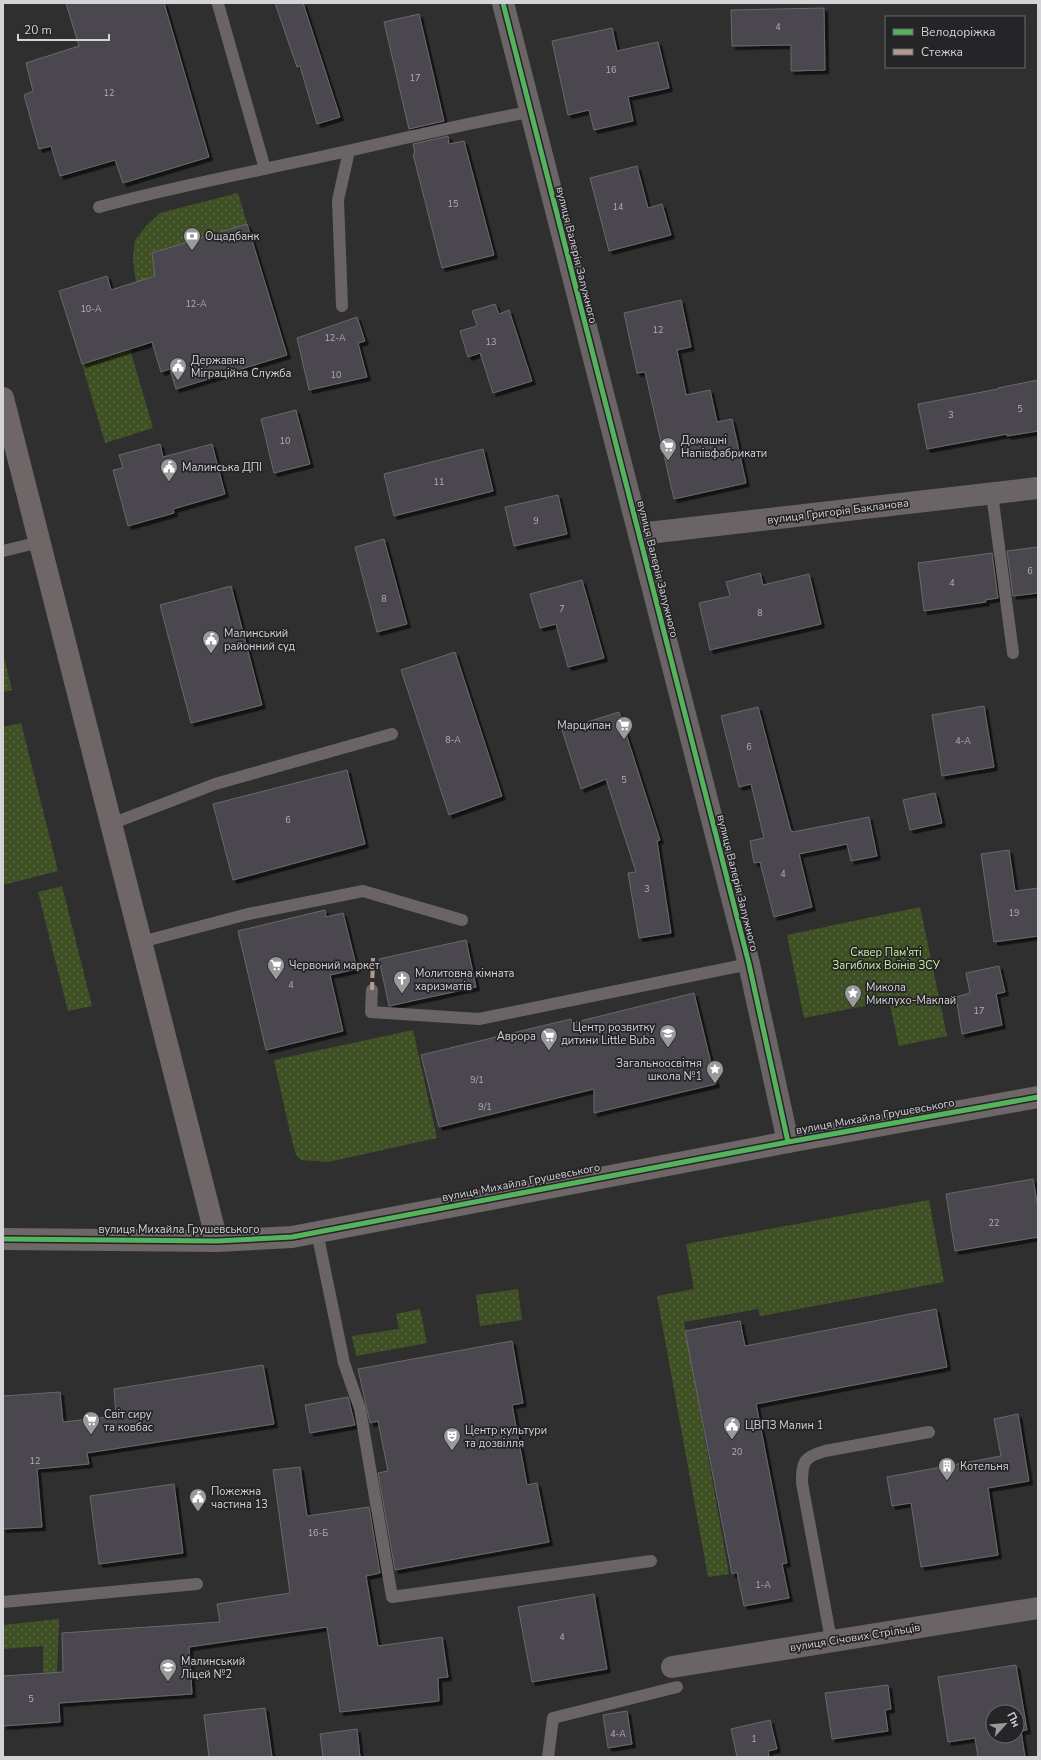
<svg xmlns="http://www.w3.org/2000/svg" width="1041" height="1760" viewBox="0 0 1041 1760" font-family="'Nunito Sans',sans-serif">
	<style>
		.green { fill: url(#green-dots) }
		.building { fill: #4b464f; stroke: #69696a; fill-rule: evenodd; filter: url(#shadow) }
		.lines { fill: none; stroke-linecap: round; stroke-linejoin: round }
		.lane { stroke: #6b6466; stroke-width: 12 }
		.street { stroke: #6b6466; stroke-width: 22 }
		.secondary { stroke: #6e6667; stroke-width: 22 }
		.quiet { stroke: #b69a8f; stroke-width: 4; stroke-dasharray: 8 4; stroke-linecap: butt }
		.cycleway-casing { stroke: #252427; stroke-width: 8 }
		.cycleway { stroke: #56b35d; stroke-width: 5 }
		.labels { text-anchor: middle; stroke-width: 3.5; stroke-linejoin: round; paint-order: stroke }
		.number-label { font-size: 9px; fill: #b2b0b4 }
		.poi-label { font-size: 11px; fill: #d4d3d5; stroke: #252427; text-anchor: start }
		.street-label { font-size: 11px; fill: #d4d3d5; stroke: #252427 }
		.park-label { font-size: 11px; fill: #cdf09e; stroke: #252427 }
	</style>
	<defs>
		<pattern id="green-dots" width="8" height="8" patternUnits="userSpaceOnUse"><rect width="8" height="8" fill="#3f5124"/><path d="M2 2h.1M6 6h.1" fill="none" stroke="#5a6943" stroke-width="1.8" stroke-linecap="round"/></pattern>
		<filter id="shadow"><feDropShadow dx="3.5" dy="3.5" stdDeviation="0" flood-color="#0009"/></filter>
	</defs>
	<rect width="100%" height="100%" fill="#2f2f30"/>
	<path class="green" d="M238,193L247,224L152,253L155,276L136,283L133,258L135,240L147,225L160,213Z
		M130,349L153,428L105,443L82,364Z
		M3,653L12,690L3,692Z
		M21,723L58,871L3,885V727Z
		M62,886L92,1006L68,1011L38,892Z
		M920,907L947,1036L899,1046L889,1001L804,1018L787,935Z
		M413,1030L437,1138L328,1162L301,1160L296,1155L289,1128L274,1060Z
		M929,1200L944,1282L760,1316L758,1309L684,1322L729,1574L708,1577L657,1296L694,1289L686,1244Z
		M518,1289L522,1320L480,1326L476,1295Z
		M420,1309L427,1343L356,1356L352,1336L399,1329L396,1314Z
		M59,1619L57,1673H43V1646L3,1649V1625Z"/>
	<path class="building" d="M66,3H164L209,157L123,183L115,160L60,176L51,146L39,149L24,95L33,91L26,63L79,46Z
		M275,3H303L340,117L317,124L300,66L297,67Z
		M824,8L825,70L791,71V45L732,46L731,10Z
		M419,14L444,121L409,129L384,22Z
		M612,28L617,51L658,42L669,88L628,97L633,121L594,130L589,110L568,115L552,41Z
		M448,136L449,144L464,141L494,255L442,268L413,154L415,153L413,144Z
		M637,166L648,208L662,204L671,235L609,251L590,178Z
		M247,224L287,355L176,389L170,369L161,372L152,342L82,364L59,291L107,276L111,290L155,276L152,253Z
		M681,300L691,347L677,350L686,395L710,390L717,422L732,419L746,483L674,499L645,372L637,373L624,313Z
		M495,304L499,314L509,310L532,381L493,393L480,353L468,357L460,331L477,326L472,311Z
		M357,317L365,341L358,343L367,377L309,390L297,338Z
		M1038,380V431L1007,436V434L927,449L918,404L998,389V388Z
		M296,410L310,464L274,473L261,419Z
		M160,444L163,457L212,444L225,494L173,509L174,513L128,526L113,470L123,468L119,455Z
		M483,449L493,491L394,516L384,474Z
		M558,495L567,534L514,546L505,507Z
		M384,539L407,624L377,632L355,547Z
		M1038,547V593L1013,596L1007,551Z
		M992,553L998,598L985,600L986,602L924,611L918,563Z
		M760,573L763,585L809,574L821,624L710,650L699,603L730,596L726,582Z
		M582,580L604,658L568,667L556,624L540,628L530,594Z
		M231,586L262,705L191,723L160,605Z
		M455,652L502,796L449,815L401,670Z
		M984,706L994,767L942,776L932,715Z
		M758,707L791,831H793V832L869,817L877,856L851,861L847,844L799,854L812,907L774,917L760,862L754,863L750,841L764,838L751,784L739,787L721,716Z
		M619,712L660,840L657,841L671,933L639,938L628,873L636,872L606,779L581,789L562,730Z
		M347,770L365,844L233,880L213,804Z
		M935,793L942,823L910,830L903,800Z
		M1009,850L1015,891L1038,888V936L994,942L981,854Z
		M325,910L326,917L343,913L357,969L330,975L343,1031L266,1050L238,931Z
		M466,940L476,987L389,1006L379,959Z
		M999,966L1005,992L996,994L1002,1025L962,1034L956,997L970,993L966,973Z
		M694,993L716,1084L594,1113V1089L439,1127L421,1055L571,1019L572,1023Z
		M1033,1179L1038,1208V1237L955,1251L946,1194Z
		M936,1309L947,1367L756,1404L787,1563L782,1564L789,1598L744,1606L737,1572L732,1574L685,1331L740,1321L745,1346Z
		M512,1341L523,1403L512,1405L527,1485L537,1483L549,1542L395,1570L378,1473L388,1471L378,1421L370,1423L358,1369Z
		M263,1365L274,1424L87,1453L89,1464L37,1469L42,1527L3,1529V1396L60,1392L63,1422L116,1416L114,1389Z
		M348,1397L355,1425L310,1433L305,1405Z
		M1018,1414L1029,1481L988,1488L998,1555L921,1567L911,1503L892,1506L887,1477L1001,1456L994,1419Z
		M300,1467L307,1516L369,1507L380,1573L366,1576L378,1646L442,1637L448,1677L438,1678L439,1701L340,1712L327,1627L189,1647L192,1694L59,1703L60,1722L3,1726V1676L63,1672L62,1633L220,1622L217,1604L290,1593L273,1470Z
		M174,1484L183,1553L99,1564L90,1496Z
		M594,1594L607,1669L532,1682L518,1607Z
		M1016,1665L1027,1730L1021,1731L1025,1757H978L975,1738L948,1742L938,1677ZM993,1712H1017V1736H993Z
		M888,1685L891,1709L885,1710L888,1731L832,1739L825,1693Z
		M265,1708L272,1757H209L204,1715Z
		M627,1711L632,1744L608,1748L603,1715Z
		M770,1720L777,1749L768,1751L769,1757H737L731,1729Z
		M357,1729L360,1757H323L320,1734Z"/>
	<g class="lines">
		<path class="lane" d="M218,4L265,169
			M99,207C175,186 253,172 329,155C396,141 463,123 530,112
			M342,306L338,200L349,151
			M992,494L1013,653
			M3,551L40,542
			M111,824L215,784L392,734
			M141,942L248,914L363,891L462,920
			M372,990L371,1012L479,1019L749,964
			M317,1232L344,1363L360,1409L392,1597L651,1561
			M3,1602L197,1584
			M831,1640L802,1483C802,1461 804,1457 825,1451L929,1432
			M548,1757L553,1718L677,1687"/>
		<path class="street" d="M503,3L749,964L788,1142
			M639,534L1038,488
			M672,1667L1038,1608"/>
		<path class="secondary" d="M3,398L217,1241
			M3,1239L217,1241L292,1237L788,1142L1038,1097"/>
		<path class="quiet" d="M372,990L373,958"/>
		<g class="cycleway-casing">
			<path id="cycleway" d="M503,3L749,964L788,1142
				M3,1239L217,1241L292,1237L788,1142L1038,1097"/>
		</g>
		<use href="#cycleway" class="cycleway"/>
	</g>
	<defs>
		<g id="bank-pin" transform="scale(0.9)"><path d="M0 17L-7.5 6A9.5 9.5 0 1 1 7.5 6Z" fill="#9a9a9b" stroke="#252427"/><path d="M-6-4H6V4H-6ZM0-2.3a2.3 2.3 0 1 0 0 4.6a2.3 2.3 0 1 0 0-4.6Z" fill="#fff"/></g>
		<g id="civic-pin" transform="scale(0.9)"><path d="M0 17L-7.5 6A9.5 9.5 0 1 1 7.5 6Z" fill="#9a9a9b" stroke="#252427"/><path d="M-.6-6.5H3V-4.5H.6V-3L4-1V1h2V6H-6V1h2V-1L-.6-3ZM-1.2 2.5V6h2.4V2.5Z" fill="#fff"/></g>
		<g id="supermarket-pin" transform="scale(0.9)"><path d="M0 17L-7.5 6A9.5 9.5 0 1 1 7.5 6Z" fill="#9a9a9b" stroke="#252427"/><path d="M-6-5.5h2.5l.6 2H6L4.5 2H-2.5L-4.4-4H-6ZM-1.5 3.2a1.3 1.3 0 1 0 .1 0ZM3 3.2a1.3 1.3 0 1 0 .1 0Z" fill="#fff"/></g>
		<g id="church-pin" transform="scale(0.9)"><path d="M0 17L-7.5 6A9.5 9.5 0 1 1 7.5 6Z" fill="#9a9a9b" stroke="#252427"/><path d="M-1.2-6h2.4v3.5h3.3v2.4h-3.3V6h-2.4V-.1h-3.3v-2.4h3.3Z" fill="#fff"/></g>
		<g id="sight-pin" transform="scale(0.9)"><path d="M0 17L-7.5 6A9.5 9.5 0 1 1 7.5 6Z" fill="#9a9a9b" stroke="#252427"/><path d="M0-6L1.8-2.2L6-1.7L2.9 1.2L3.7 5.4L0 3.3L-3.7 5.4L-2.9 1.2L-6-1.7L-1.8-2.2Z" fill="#fff"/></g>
		<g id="school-pin" transform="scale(0.9)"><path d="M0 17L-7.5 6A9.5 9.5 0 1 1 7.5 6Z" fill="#9a9a9b" stroke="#252427"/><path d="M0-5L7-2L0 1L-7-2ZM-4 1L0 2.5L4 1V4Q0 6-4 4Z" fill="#fff"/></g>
		<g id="theatre-pin" transform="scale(0.9)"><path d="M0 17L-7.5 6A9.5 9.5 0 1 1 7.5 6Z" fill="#9a9a9b" stroke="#252427"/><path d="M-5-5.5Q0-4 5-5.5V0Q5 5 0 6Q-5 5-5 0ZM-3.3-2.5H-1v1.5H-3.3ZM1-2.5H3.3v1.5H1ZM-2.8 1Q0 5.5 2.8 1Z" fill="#fff"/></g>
		<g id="building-pin" transform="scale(0.9)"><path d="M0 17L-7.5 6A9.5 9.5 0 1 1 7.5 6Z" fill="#9a9a9b" stroke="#252427"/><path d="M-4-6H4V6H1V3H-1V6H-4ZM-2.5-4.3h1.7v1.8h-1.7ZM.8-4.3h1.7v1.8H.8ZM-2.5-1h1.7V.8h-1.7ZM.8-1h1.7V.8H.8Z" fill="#fff"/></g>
	</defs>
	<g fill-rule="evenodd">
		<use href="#bank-pin" x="192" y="236"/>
		<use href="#civic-pin" x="178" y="366"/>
		<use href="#supermarket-pin" x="668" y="446"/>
		<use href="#civic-pin" x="169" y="467"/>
		<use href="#civic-pin" x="211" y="639"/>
		<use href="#supermarket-pin" x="624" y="725"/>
		<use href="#supermarket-pin" x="276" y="965"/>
		<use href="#church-pin" x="402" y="979"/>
		<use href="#sight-pin" x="853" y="993"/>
		<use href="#school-pin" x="668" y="1033"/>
		<use href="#supermarket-pin" x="549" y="1036"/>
		<use href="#sight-pin" x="715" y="1069"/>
		<use href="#supermarket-pin" x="91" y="1420"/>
		<use href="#civic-pin" x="732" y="1425"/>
		<use href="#theatre-pin" x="452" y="1436"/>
		<use href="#building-pin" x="947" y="1466"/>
		<use href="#civic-pin" x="198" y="1497"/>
		<use href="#school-pin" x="168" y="1667"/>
	</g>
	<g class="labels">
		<g class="number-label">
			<text x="778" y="30">4</text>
			<text x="611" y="73">16</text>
			<text x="415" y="81">17</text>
			<text x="109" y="96">12</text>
			<text x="453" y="207">15</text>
			<text x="618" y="210">14</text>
			<text x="196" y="307">12-А</text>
			<text x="91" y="312">10-А</text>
			<text x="658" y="333">12</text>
			<text x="335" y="341">12-А</text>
			<text x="491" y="345">13</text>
			<text x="336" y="378">10</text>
			<text x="1020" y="412">5</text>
			<text x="951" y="418">3</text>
			<text x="285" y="444">10</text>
			<text x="439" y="485">11</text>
			<text x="536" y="524">9</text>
			<text x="1030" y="574">6</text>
			<text x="952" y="586">4</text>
			<text x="384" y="602">8</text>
			<text x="562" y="612">7</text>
			<text x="760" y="616">8</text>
			<text x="453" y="743">8-А</text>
			<text x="963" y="744">4-А</text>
			<text x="749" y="750">6</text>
			<text x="624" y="783">5</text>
			<text x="288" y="823">6</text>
			<text x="783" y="877">4</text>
			<text x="647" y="892">3</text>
			<text x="1014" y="916">19</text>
			<text x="291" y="988">4</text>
			<text x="979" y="1014">17</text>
			<text x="477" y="1083">9/1</text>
			<text x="485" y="1110">9/1</text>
			<text x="994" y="1226">22</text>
			<text x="737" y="1455">20</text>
			<text x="35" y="1464">12</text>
			<text x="318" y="1536">16-Б</text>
			<text x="763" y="1588">1-А</text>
			<text x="562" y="1640">4</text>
			<text x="31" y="1702">5</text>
			<text x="618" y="1737">4-А</text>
			<text x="754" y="1742">1</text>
		</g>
		<g class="poi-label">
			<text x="205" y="240">Ощадбанк</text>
			<text x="191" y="364">Державна<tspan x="191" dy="13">Міграційна Служба</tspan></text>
			<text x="681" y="444">Домашні<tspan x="681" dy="13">Напівфабрикати</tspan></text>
			<text x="182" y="471">Малинська ДПІ</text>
			<text x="224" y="637">Малинський<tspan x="224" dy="13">районний суд</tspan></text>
			<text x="611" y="729" text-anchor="end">Марципан</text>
			<text x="289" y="969">Червоний маркет</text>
			<text x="415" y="977">Молитовна кімната<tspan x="415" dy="13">харизматів</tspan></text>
			<text x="866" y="991">Микола<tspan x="866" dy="13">Миклухо-Маклай</tspan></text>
			<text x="655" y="1031" text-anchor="end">Центр розвитку<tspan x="655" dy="13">дитини Little Buba</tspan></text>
			<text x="536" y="1040" text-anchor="end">Аврора</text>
			<text x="702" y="1067" text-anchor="end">Загальноосвітня<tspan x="702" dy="13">школа №1</tspan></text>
			<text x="104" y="1418">Світ сиру<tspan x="104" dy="13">та ковбас</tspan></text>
			<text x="745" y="1429">ЦВПЗ Малин 1</text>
			<text x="465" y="1434">Центр культури<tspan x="465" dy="13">та дозвілля</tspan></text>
			<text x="960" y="1470">Котельня</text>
			<text x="211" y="1495">Пожежна<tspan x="211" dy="13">частина 13</tspan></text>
			<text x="181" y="1665">Малинський<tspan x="181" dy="13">Ліцей №2</tspan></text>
		</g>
		<g class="street-label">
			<text transform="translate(577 255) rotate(76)" y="4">вулиця Валерія Залужного</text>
			<text transform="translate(838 511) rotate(-7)" y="4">вулиця Григорія Бакланова</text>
			<text transform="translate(658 569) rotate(76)" y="4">вулиця Валерія Залужного</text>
			<text transform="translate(738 883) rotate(76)" y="4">вулиця Валерія Залужного</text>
			<text transform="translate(875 1116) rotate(-10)" y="4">вулиця Михайла Грушевського</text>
			<text transform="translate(521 1182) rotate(-11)" y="4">вулиця Михайла Грушевського</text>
			<text x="179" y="1233">вулиця Михайла Грушевського</text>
			<text transform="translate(855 1637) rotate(-9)" y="4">вулиця Січових Стрільців</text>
		</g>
		<g class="park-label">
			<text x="886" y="956">Сквер Пам'яті<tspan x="886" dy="13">Загиблих Воїнів ЗСУ</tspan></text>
		</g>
	</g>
	<rect width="1041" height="1760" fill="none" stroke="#d4d3d5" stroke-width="8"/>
	<rect x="885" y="16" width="140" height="52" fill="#252427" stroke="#6b6a6d"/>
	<rect x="893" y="29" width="20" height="6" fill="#56b35d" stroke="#6b6a6d"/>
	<text x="921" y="36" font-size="12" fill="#d4d3d5">Велодоріжка</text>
	<rect x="893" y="49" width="20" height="6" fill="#b69a8f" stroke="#6b6a6d"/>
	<text x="921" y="56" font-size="12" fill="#d4d3d5">Стежка</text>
	<g transform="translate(1005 1724) rotate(63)"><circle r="19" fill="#252427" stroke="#6b6a6d"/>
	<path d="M0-3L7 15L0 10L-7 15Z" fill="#9a9a9b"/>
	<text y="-6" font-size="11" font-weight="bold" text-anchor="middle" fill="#d4d3d5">Пн</text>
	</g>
	<path d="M18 34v6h91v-6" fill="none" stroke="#d4d3d5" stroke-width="2"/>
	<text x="24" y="34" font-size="12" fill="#d4d3d5" stroke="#252427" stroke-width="3" paint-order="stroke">20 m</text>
</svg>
